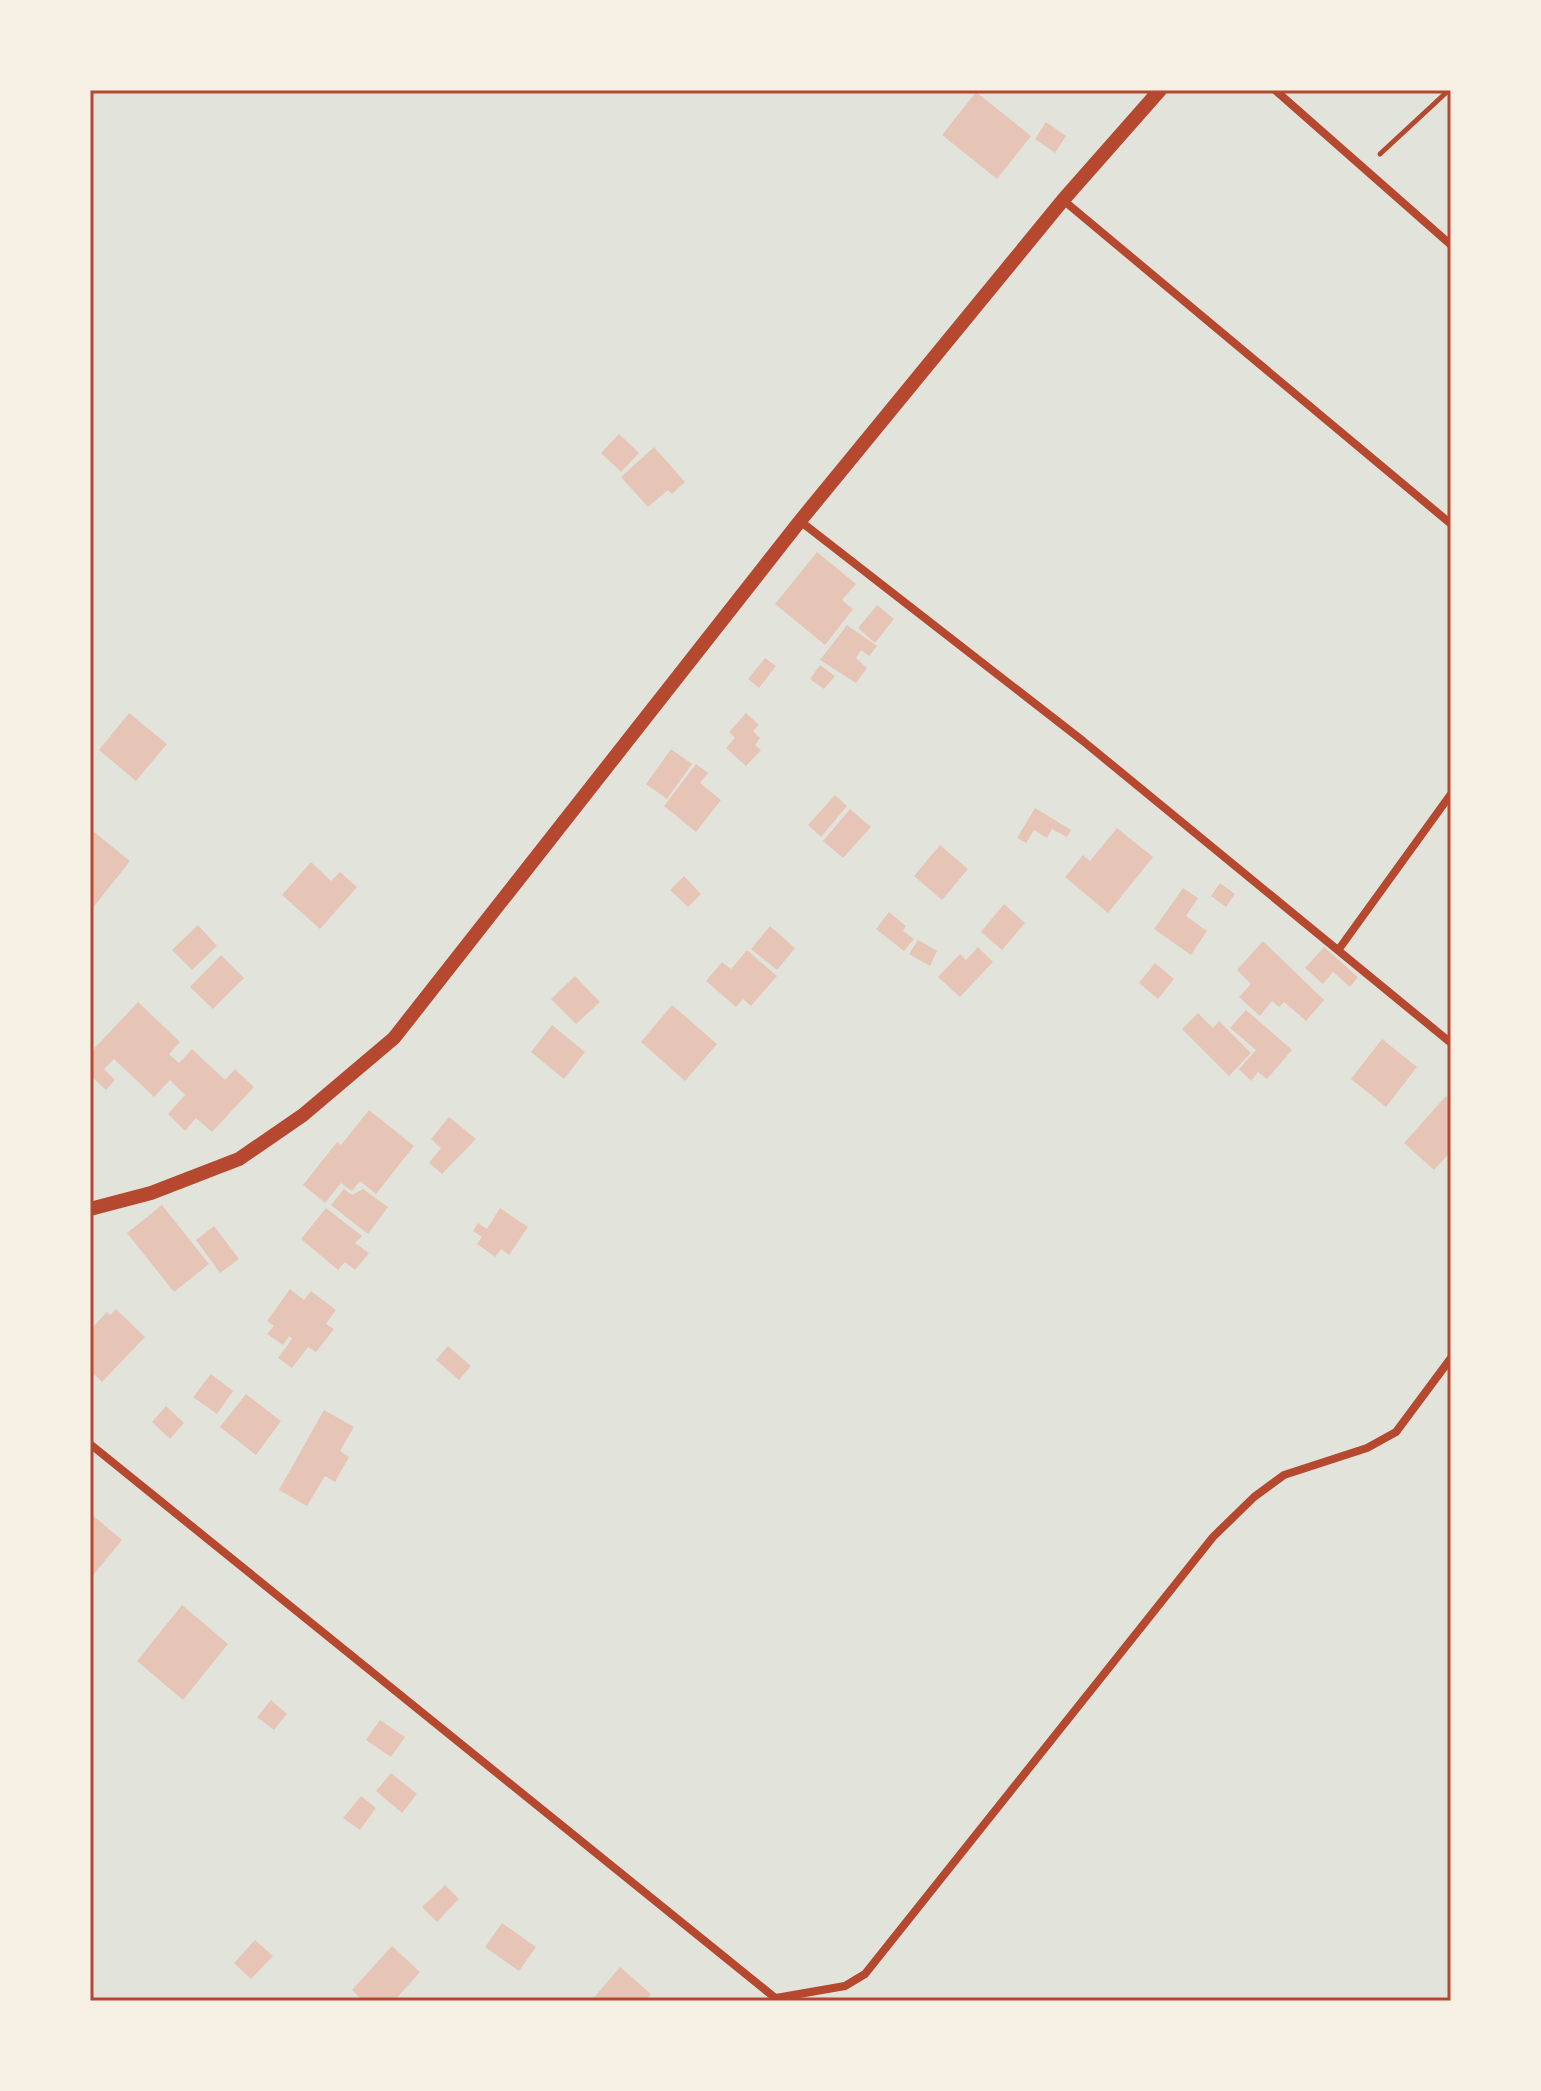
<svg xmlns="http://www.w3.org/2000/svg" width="1541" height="2091" viewBox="0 0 1541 2091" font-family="'Exo 2',sans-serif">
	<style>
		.green { fill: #e2e4dc }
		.building { fill: #e6c5b7 }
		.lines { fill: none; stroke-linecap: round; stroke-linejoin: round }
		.path { stroke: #b5482f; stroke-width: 5 }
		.minor { stroke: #b5482f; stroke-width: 8 }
		.tertiary { stroke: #b5482f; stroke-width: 14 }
		.neatline { fill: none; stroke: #b5482f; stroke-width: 3 }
	</style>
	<rect width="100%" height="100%" fill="#f6efe4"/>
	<path class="green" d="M90,90H1451V2001H90Z"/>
	<path class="building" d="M976,92L1031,136L997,179L942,135Z
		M1046,122L1066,136L1055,153L1035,139Z
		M619,434L639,453L621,472L601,453Z
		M654,447L685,482L672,494L668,490L648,507L621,477Z
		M817,552L856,584L842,600L853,609L825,645L775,604Z
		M877,605L894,619L875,643L858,628Z
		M847,625L877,646L869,656L861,650L856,658L867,668L856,683L820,660Z
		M765,658L776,666L759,688L748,679Z
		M820,665L835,676L824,689L810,679Z
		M129,713L167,744L136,781L99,750Z
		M746,713L759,725L753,731L760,738L755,745L761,750L746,766L726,748L735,738L729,732Z
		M671,749L692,764L667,799L646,784Z
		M696,764L708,773L700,783L721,800L696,832L664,806Z
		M835,795L847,806L821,837L808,825Z
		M1035,808L1071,830L1067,837L1052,829L1047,838L1034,830L1026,843L1017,838Z
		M850,809L871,827L843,858L823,841Z
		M1117,828L1153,857L1108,913L1065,877L1083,855L1090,861Z
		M94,832L130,861L92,909L90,837Z
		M940,845L968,869L942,900L914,876Z
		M311,862L331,881L340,872L357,887L320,929L282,895Z
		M684,876L701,894L688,907L670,890Z
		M1220,883L1235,894L1226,907L1211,896Z
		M1183,888L1198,898L1186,916L1207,931L1191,955L1154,929Z
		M1004,904L1025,923L1002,950L981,932Z
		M889,912L906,926L903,931L914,939L904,951L876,929Z
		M198,925L217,946L192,970L172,950Z
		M770,926L795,948L777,970L751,949Z
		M918,940L937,951L930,966L909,954Z
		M1263,941L1324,1000L1306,1021L1284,1002L1279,1007L1272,1001L1260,1016L1239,997L1251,984L1237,970Z
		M978,947L993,962L960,997L938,977L960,954L966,960Z
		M1324,947L1358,977L1350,987L1333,972L1323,984L1305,968Z
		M747,950L777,976L751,1006L743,999L736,1007L706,981L722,962L731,969Z
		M221,955L244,978L213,1009L190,987Z
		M1155,963L1174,979L1158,999L1139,983Z
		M575,976L600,1002L576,1024L551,999Z
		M138,1002L180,1042L169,1054L179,1063L192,1049L225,1080L235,1069L254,1087L212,1132L196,1118L185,1131L168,1114L185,1095L170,1080L154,1097L114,1059L104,1069L115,1080L106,1090L90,1075V1053Z
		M672,1005L717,1044L685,1081L641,1042Z
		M1246,1010L1292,1050L1267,1079L1258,1072L1251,1081L1239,1069L1256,1050L1230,1028Z
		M1198,1013L1213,1028L1219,1021L1251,1053L1229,1076L1182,1029Z
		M552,1025L585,1052L564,1079L531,1052Z
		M1382,1039L1417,1067L1386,1107L1351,1079Z
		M1446,1096L1451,1100V1157L1448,1155L1434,1170L1404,1143Z
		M369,1110L414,1146L376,1194L360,1181L352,1191L341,1183L325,1203L303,1185L337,1142L341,1145Z
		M449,1117L476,1139L442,1174L429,1163L441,1148L431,1139Z
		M344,1189L352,1195L363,1189L388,1207L368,1234L331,1205Z
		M162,1205L209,1264L174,1292L127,1233Z
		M326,1208L362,1236L355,1243L369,1253L355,1270L345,1262L338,1270L301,1239Z
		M500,1208L528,1227L509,1255L501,1249L495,1257L477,1244L482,1237L473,1231L478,1223L487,1229Z
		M214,1226L239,1259L220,1273L196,1240Z
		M290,1289L304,1300L311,1291L336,1310L326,1324L334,1329L316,1352L308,1347L292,1368L278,1358L292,1339L289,1336L283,1345L267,1334L274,1326L267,1321Z
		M116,1309L145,1337L102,1382L90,1370V1330L107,1312L110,1315Z
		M448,1346L471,1366L459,1380L436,1360Z
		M211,1374L233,1391L217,1414L193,1397Z
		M246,1394L281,1421L256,1455L220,1427Z
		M166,1406L184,1423L170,1439L152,1422Z
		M324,1410L354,1427L340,1451L349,1457L335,1482L325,1476L307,1506L279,1490Z
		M90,1513L122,1540L90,1579Z
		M182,1605L228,1644L183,1700L137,1661Z
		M271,1700L287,1714L274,1730L257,1717Z
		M380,1720L405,1737L391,1757L366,1740Z
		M391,1773L417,1794L402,1813L376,1791Z
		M361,1796L376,1808L360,1830L343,1818Z
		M445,1885L459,1899L437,1922L422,1907Z
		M502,1923L536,1947L519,1971L485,1947Z
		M255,1940L273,1956L251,1979L234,1963Z
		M392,1946L420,1972L394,2001H363L352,1990Z
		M620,1967L651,1994L645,2001H591Z"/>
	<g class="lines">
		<path class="path" d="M1380,154L1449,90"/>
		<path class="minor" d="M1275,90L1451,245
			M1063,200L1451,524
			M800,521L1083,741L1451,1043
			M1339,949L1451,794
			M90,1444L779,2001
			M776,1998L845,1986L865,1974L1213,1537L1254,1497L1284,1475L1367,1448L1396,1432L1451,1358"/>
		<path class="tertiary" d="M90,1209L151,1193L239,1159L303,1115L394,1038L800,521L1063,200L1160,90"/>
	</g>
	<rect width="1541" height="2091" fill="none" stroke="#f6efe4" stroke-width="184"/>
	<rect x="92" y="92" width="1357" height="1907" class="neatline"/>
</svg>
